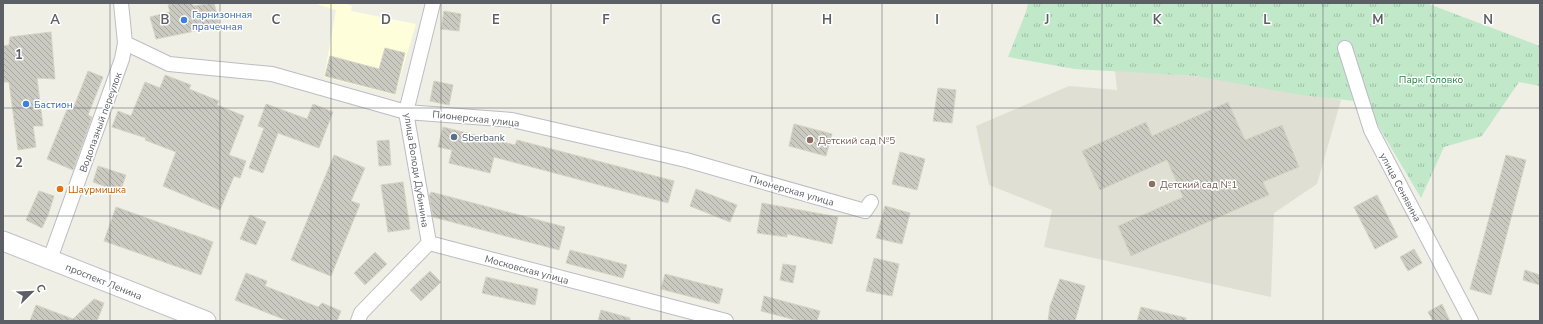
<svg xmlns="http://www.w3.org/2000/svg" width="1543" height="324" viewBox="0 0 1543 324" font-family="'Nunito Sans',sans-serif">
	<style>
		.commercial { fill: #fffeda }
		.education { fill: #e0dfd3 }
		.park { fill: url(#park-tufts) }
		.building { fill: url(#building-back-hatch); stroke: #d5d3c3 }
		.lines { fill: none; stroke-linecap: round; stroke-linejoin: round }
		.minor-casing { stroke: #bcbdc4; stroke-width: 16 }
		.secondary-casing { stroke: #bfc0c8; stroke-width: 21 }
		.minor { stroke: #fff; stroke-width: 14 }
		.secondary { stroke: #fff; stroke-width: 19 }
		.grid { fill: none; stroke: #5c5f66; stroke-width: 1; stroke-opacity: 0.55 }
		.shop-dot { fill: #3f7fe0; stroke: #fff; stroke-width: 1.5 }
		.service-dot { fill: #5c6f8a; stroke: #fff; stroke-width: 1.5 }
		.education-dot { fill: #8d6e63; stroke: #fff; stroke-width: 1.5 }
		.food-dot { fill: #e8710a; stroke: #fff; stroke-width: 1.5 }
		.labels { text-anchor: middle; stroke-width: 3; stroke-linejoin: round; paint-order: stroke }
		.shop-label { font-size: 10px; fill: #366cbe; stroke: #fff; text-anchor: start }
		.park-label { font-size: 10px; fill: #308245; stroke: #fff }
		.street-label { font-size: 10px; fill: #5c5f66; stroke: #fff }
		.service-label { font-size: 10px; fill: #4e5e75; stroke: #fff; text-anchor: start }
		.education-label { font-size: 10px; fill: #785e54; stroke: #fff; text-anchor: start }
		.food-label { font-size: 10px; fill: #c56008; stroke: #fff; text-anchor: start }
		.grid-label { font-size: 13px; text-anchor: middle; font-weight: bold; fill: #5c5f66; stroke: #fff; stroke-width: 3; stroke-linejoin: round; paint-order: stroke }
	</style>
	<defs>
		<pattern id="park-tufts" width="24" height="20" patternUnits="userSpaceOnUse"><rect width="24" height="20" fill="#c0e8c9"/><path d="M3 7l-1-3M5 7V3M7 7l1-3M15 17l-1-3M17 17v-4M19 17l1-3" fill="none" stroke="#9fbfa7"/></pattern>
		<pattern id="building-back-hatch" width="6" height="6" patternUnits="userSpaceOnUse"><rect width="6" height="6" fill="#cbcac1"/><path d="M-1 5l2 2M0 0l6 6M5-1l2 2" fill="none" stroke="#a8a7a1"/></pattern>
	</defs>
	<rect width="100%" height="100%" fill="#f0efe5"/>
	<path class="commercial" d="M313,3H346L352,6L351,11L416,24L395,95L324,77L336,10Z"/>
	<path class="education" d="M1115,71L1196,76L1341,100L1317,184L1274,213L1271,297L1044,247L1052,210L989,185L976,126L1069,86L1117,90Z"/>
	<path class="park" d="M1028,3H1426L1540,46V86L1519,82L1482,136L1444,147L1421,198L1364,102L1301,95L1196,76L1075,69L1008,57L1026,12Z"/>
	<path class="building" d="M176,3H192L193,6L214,3L219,23L199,28L200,30L156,39L150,17L170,12L168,5Z
		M444,11L461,14L459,31L441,29Z
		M51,32L55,79L37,78L43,126H33L36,147L18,150L9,82H3V46L9,45L10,37Z
		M385,48L405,53L395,94L325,76L330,56L379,69Z
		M88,71L103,77L88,115L92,117L73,170L47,159L68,107L73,109Z
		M165,75L191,85L189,89L219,101L217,105L244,116L229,155L246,161L240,178L234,176L220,210L163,186L176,152L145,140L146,138L112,127L118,111L131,116L145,82L160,88Z
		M434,81L453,85L449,105L430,101Z
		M938,88L956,90L952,123L933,121Z
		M1228,102L1245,140L1282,125L1299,167L1263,182L1269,195L1131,256L1118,226L1183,197L1167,160L1100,190L1082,151L1146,122L1152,136Z
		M266,104L307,119L313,104L333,112L319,148L278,133L263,173L249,168L264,128L258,126Z
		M794,124L832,134L826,156L789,146Z
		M443,127L515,145L517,140L674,181L668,203L494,157L490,173L449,163L452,150L438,147Z
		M389,140L391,165L379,166L377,141Z
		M900,152L925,159L917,190L892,184Z
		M334,155L365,168L351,201L360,204L331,276L291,260Z
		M1506,155L1526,160L1491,295L1470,289Z
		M98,166L126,175L120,192L93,182Z
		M403,182L410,229L388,232L381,185Z
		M696,189L737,205L730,222L690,206Z
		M39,191L54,196L48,215L42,228L26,220Z
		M431,192L565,227L559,250L433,217L429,196Z
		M1377,195L1398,237L1375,249L1354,207Z
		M762,203L838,217L832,244L787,234V237L757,233Z
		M885,206L910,213L902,244L876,238Z
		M116,207L213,242L201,275L104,241Z
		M250,215L266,222L256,245L240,239Z
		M1414,249L1422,263L1408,271L1400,257Z
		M570,250L627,265L623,278L566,263Z
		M375,252L387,264L365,285L354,273Z
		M874,258L899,264L892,296L866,291Z
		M783,264L796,266L793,283L780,280Z
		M1525,270L1540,275V285L1523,280Z
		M430,271L441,282L421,301L410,290Z
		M246,273L267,281L265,286L318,307L322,303L341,311L337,321H288L235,300Z
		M665,274L723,289L719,304L661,289Z
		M486,277L538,289L535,305L482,293Z
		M1060,279L1085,286L1075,321H1048L1050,306Z
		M764,296L820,311L817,321H799L761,311Z
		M94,299L104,303L97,321H30L36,305L73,319Z
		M1442,304L1450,321H1433L1428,312Z
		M1141,307L1186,318V321H1137Z
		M601,310L630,318V321H598Z"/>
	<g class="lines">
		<g class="minor-casing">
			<path id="minor" d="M125,43L169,64L272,74L406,112L512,120L686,160L865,211L871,202
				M1345,48L1371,130L1471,321
				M429,243L406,112L433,3
				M50,259L122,59L125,43L121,3
				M358,321L361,313L429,243L726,321"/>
		</g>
		<g class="secondary-casing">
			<path id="secondary" d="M3,241L206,321"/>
		</g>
		<use href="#minor" class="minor"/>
		<use href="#secondary" class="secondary"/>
	</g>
	<path class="grid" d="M110,3V321M220,3V321M331,3V321M441,3V321M551,3V321M661,3V321M772,3V321M882,3V321M992,3V321M1102,3V321M1212,3V321M1323,3V321M1433,3V321M3,108H1540M3,216H1540"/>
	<g class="shop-dot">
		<circle cx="184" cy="20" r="4"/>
		<circle cx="26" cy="104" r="4"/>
	</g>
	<circle class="service-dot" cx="454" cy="137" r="4"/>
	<g class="education-dot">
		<circle cx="810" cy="140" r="4"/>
		<circle cx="1152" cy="184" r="4"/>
	</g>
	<circle class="food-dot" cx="60" cy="189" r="4"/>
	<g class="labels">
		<g class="shop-label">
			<text x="192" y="18">Гарнизонная<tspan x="192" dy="12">прачечная</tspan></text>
			<text x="34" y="108">Бастион</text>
		</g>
		<g class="park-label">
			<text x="1431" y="83">Парк Головко</text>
		</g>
		<g class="street-label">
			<text transform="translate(476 118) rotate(6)" y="4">Пионерская улица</text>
			<text transform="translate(100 122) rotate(-70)" y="4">Водолазный переулок</text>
			<text transform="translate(417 170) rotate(81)" y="4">улица Володи Дубинина</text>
			<text transform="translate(1401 187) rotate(62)" y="4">улица Сенявина</text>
			<text transform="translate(792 190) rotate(16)" y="4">Пионерская улица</text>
			<text transform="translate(527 269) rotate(15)" y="4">Московская улица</text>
			<text transform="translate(104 281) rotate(22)" y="4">проспект Ленина</text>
		</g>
		<g class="service-label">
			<text x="462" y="141">Sberbank</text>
		</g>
		<g class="education-label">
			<text x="818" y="144">Детский сад №5</text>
			<text x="1160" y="188">Детский сад №1</text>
		</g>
		<g class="food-label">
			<text x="68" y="193">Шаурмишка</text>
		</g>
	</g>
	<g class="grid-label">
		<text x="55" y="24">A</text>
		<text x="165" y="24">B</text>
		<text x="276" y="24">C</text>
		<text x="386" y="24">D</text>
		<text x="496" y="24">E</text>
		<text x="606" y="24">F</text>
		<text x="716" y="24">G</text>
		<text x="827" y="24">H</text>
		<text x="937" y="24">I</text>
		<text x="1047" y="24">J</text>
		<text x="1157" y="24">K</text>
		<text x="1267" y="24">L</text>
		<text x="1378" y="24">M</text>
		<text x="1488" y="24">N</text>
		<text x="19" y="59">1</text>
		<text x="19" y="167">2</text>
	</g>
	<rect width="1543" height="324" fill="none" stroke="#5c5f66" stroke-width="8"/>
	<g transform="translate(32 292) rotate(67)" stroke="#ffffff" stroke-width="3" paint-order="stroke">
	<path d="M0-3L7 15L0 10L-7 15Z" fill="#5c5f66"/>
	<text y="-6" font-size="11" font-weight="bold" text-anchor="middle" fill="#5c5f66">С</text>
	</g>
</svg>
